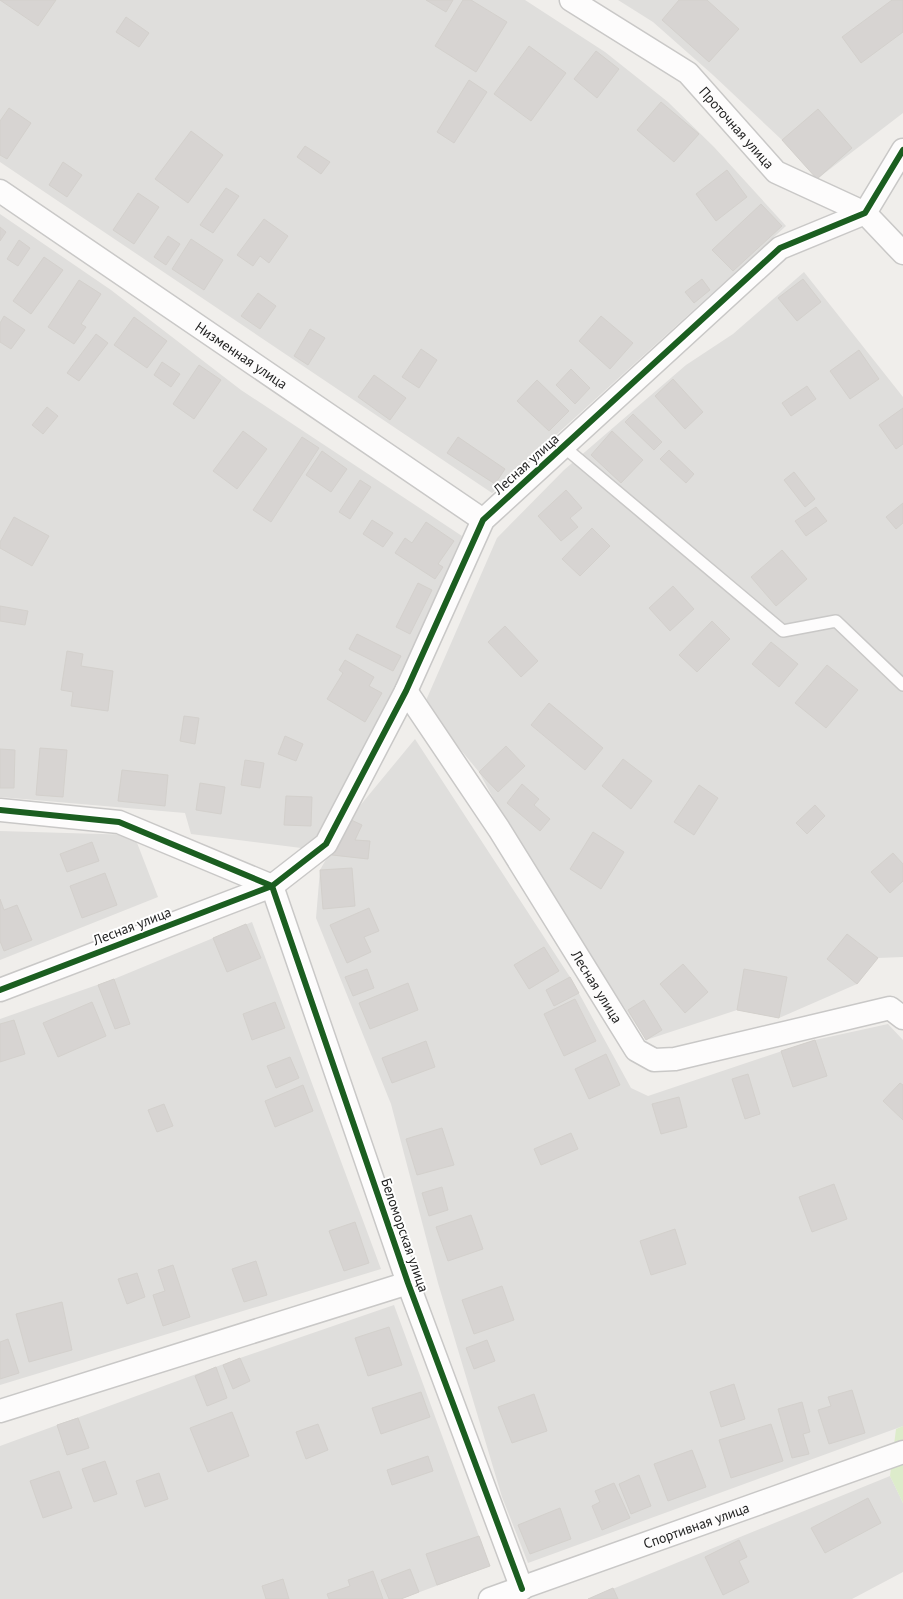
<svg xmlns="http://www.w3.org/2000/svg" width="903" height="1599" viewBox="0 0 903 1599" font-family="'PT Sans',sans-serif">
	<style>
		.residential { fill: #dfdedc }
		.grass { fill: #ddeccb }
		.building { fill: #d7d4d2; stroke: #d3d0cc }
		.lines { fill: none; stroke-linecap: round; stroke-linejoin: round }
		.lane-casing { stroke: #c9c8c7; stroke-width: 14 }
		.street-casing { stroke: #c9c8c7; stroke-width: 25 }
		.lane { stroke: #fdfcfc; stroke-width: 11 }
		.street { stroke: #fdfcfc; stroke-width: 22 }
		.cycleway-casing { stroke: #fff; stroke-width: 9 }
		.cycleway { stroke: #1b5e20; stroke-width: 6 }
		.labels { text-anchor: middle; stroke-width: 4; stroke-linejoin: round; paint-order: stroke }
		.street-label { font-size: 14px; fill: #222; stroke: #fff }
	</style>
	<rect width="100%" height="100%" fill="#f0eeeb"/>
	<path class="residential" d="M0,0H525L605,52L668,102L714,147L786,226L492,493L0,162Z
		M618,0H903V113L817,179L782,140L713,75L653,22Z
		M0,214L111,290L241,390L462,536L415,644L365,750L309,849L191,834L185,813L0,797Z
		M804,272L903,397V957L878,958L857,984L779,1018L737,1010L646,1040L530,865L479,772L424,705L497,538L564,470L686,365L733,334Z
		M415,739L570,977L631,1088L648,1096L815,1040L888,1024L903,1040V1426L528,1563L502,1497L438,1283L391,1104L316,918L320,870L349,819Z
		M0,831L134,835L158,897L0,960Z
		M252,922L381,1269L0,1385V1019L114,979Z
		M394,1305L490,1566L401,1599H0V1446L240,1358Z
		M890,1476L903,1503V1572L852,1599H588Z"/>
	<path class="grass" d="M903,1426V1503L890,1476L896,1429Z"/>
	<path class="building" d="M0,0H56L38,26Z
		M426,0H453L446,12Z
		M463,0H471L507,22L476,72L435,46Z
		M679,0H707L739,29L709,62L662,20Z
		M892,0H903V32L861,63L842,37Z
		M126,17L149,33L139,47L116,32Z
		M529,46L566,73L531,121L494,94Z
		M596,51L619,69L597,98L574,79Z
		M469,80L487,92L454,143L437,132Z
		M661,102L699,134L674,162L637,130Z
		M9,108L31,123L7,159L0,155V121Z
		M818,109L852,148L817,179L782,140Z
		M191,131L223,155L188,203L155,179Z
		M305,146L330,162L321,174L297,157Z
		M63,162L82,175L67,197L49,185Z
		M727,170L747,197L716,221L696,194Z
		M226,188L239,196L213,233L200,225Z
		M138,193L159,207L134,244L113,230Z
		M761,204L782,226L733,271L712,250Z
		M264,219L288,236L269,263L260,256L253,266L237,255Z
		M0,227L6,232L0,241Z
		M168,236L180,244L166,265L154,257Z
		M191,239L223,260L204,290L172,269Z
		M19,240L30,248L18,266L7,259Z
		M44,257L63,270L31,314L13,301Z
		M702,279L710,290L694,303L685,292Z
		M803,279L821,302L797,321L778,298Z
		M79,280L101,294L81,324L86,327L74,344L48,327Z
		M258,293L276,306L260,329L241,316Z
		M4,316L25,330L11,349L0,342V323Z
		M601,316L633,343L610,369L579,341Z
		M134,317L167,341L147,368L114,345Z
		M310,329L325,338L308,365L294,356Z
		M96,334L108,343L79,381L67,373Z
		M421,349L437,360L419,388L402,377Z
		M859,350L879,379L850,399L830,371Z
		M162,362L180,374L171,387L154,375Z
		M199,365L221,380L194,419L173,404Z
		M571,369L590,388L575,404L556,385Z
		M374,375L406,398L390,420L358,397Z
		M673,379L703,412L685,429L655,396Z
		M537,380L569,411L549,431L517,401Z
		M807,386L816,399L791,416L782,403Z
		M47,407L58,416L43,434L32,425Z
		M903,408V444L896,449L879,425Z
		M633,414L662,442L654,450L625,422Z
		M243,431L267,449L237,489L213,471Z
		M612,431L643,460L621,483L591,455Z
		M302,437L319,448L271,522L253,510Z
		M458,437L505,469L495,484L447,453Z
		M669,450L694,474L686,483L660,459Z
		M322,451L347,469L331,492L306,475Z
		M794,472L815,499L805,507L784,480Z
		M360,480L371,487L350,519L339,512Z
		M566,490L582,508L570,518L578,527L561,541L538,516Z
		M903,503V523L896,529L886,517Z
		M816,507L827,521L806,536L795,521Z
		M14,517L49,536L32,566L0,548V542Z
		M372,520L393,533L383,547L363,534Z
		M426,522L454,541L438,564L443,567L435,579L395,553L405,538L412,543Z
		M592,528L610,546L580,576L562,559Z
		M782,550L807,579L776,606L751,577Z
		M418,583L432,590L410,634L396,627Z
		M673,586L694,609L670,631L649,608Z
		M0,606L28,611L25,625L0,621Z
		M712,621L730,639L697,672L679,655Z
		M505,626L538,661L521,677L488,642Z
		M357,634L401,656L393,671L349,649Z
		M771,642L798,664L779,687L752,664Z
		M67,651L83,654L81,666L113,671L108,711L71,706L73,692L61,690Z
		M345,660L374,677L369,686L382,693L365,722L327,699L343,673L339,670Z
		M827,665L858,690L826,728L795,703Z
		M549,703L603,748L585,770L531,725Z
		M184,716L199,718L195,744L180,741Z
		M285,736L303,744L296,761L278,754Z
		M506,746L525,766L498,792L479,772Z
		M40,748L67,750L63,797L36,795Z
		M0,749L15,750L14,788H0Z
		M623,759L652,781L631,809L602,786Z
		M245,760L264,763L260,788L241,785Z
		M122,770L168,775L165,806L118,801Z
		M200,783L225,787L221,814L196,810Z
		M522,784L539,799L534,805L550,819L540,831L507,803Z
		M699,785L718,798L694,835L674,822Z
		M286,796L312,797L311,826L284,825Z
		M815,805L825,816L807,834L796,823Z
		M349,819L362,825L355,840L370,841L368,859L332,855Z
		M593,832L624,852L601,889L570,869Z
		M92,842L99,861L67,872L60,854Z
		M893,853L903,864V881L890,893L871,872Z
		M352,868L355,906L323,909L320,870Z
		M105,873L117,905L82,918L70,886Z
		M0,899L4,910L17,905L32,940L4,951L0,941Z
		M369,908L379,931L364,937L371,952L347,963L330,925Z
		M246,924L261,958L227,972L213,938Z
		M847,934L878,958L857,984L827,959Z
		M544,947L559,971L529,989L514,965Z
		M683,964L708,992L685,1013L660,984Z
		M367,969L374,988L353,996L345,977Z
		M744,969L787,977L779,1018L737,1010Z
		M570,977L579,993L554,1006L546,990Z
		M114,979L130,1024L115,1029L98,985Z
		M408,983L418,1010L370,1029L359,1003Z
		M575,999L596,1041L564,1056L544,1014Z
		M644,1000L662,1030L646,1040L628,1010Z
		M92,1002L106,1036L58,1057L43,1023Z
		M275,1002L285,1028L252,1040L243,1014Z
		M14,1020L25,1054L0,1062V1024Z
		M815,1040L827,1076L793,1087L781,1051Z
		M426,1041L435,1067L392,1083L382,1058Z
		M606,1054L620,1085L589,1099L575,1069Z
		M290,1057L299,1078L276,1088L267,1066Z
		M748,1074L760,1114L745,1119L732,1079Z
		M900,1083L903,1085V1120L883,1101Z
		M303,1085L313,1111L275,1127L265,1101Z
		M679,1097L687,1127L661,1134L652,1104Z
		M164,1104L173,1126L157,1132L148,1110Z
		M442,1128L454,1165L417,1175L406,1139Z
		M571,1133L578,1149L541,1165L534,1149Z
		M834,1184L847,1219L812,1232L799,1197Z
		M442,1187L448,1210L429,1216L422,1193Z
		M471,1215L483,1249L448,1261L436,1227Z
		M355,1222L369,1263L344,1271L329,1231Z
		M675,1229L686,1264L651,1275L640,1241Z
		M256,1261L267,1295L244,1302L232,1269Z
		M173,1265L190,1317L163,1326L153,1295L165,1291L158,1270Z
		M137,1273L145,1297L127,1304L118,1279Z
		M502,1286L514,1320L474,1334L462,1300Z
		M62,1302L72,1350L29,1362L16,1314Z
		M389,1327L402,1365L368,1376L355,1338Z
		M8,1339L19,1373L0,1379V1342Z
		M487,1340L495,1361L474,1369L466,1348Z
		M240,1358L250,1381L233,1389L223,1365Z
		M216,1367L227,1398L207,1406L195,1376Z
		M734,1384L745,1419L721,1427L710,1392Z
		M852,1390L865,1433L829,1444L818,1410L831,1406L828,1397Z
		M421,1392L430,1417L381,1434L372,1408Z
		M534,1394L547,1431L512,1443L498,1407Z
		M802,1402L810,1432L803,1434L809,1454L792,1458L778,1409Z
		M232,1412L249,1456L208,1472L190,1428Z
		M78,1418L89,1448L67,1455L57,1425Z
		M318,1424L328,1450L306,1459L296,1432Z
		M771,1424L783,1461L731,1478L719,1440Z
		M692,1450L706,1487L668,1501L654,1464Z
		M428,1456L433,1471L392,1485L387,1470Z
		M105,1461L117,1494L94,1502L82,1469Z
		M59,1471L72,1508L43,1518L30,1481Z
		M159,1473L168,1499L145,1507L136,1481Z
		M639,1475L651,1506L631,1514L619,1484Z
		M614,1483L630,1518L602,1530L592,1506L600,1502L595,1491Z
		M868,1498L881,1523L825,1553L811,1528Z
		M560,1508L571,1539L530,1554L518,1525Z
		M479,1536L490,1566L437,1585L426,1554Z
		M739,1540L747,1557L739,1561L749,1582L723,1595L705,1557Z
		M410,1569L419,1592L401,1599H389L381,1580Z
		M373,1571L383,1599H329L327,1594L350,1586L348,1580Z
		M283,1579L289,1599H266L262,1586Z
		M613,1588L618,1599H588Z"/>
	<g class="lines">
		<g class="lane-casing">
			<path id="lane" d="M564,447L783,631L836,621L903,685"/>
		</g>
		<g class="street-casing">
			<g id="street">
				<path id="s1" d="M571,0L688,73L776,172L865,213L903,253"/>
				<path id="s2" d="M0,191L483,520"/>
				<path id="s3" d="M406,691L499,829L636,1050L654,1060L675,1059L890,1008L903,1018"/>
				<path d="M0,810L119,822L272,886L408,1283L522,1589"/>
				<path d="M0,990L272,886L326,844L406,691L483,520L780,248L865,213L903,150"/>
				<path d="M0,1411L408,1283"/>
				<path id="s4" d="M490,1599L903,1452"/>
			</g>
		</g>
		<use href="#lane" class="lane"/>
		<use href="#street" class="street"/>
		<g class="cycleway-casing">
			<path id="cycleway" d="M0,810L119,822L272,886L408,1283L522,1589
				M0,990L272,886L326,844L406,691L483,520L780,248L865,213L903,150"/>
		</g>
		<use href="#cycleway" class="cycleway"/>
	</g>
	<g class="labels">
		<g class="street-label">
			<text dy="5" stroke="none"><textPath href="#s1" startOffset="211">Проточная улица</textPath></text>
			<text dy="5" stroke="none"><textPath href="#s2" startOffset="292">Низменная улица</textPath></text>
			<text transform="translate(526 464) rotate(-42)" y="5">Лесная улица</text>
			<text transform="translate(132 926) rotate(-21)" y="5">Лесная улица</text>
			<text dy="5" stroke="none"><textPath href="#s3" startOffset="352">Лесная улица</textPath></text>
			<text transform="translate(405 1235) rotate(71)" y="5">Беломорская улица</text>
			<text dy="5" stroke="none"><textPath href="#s4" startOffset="219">Спортивная улица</textPath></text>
		</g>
	</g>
</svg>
